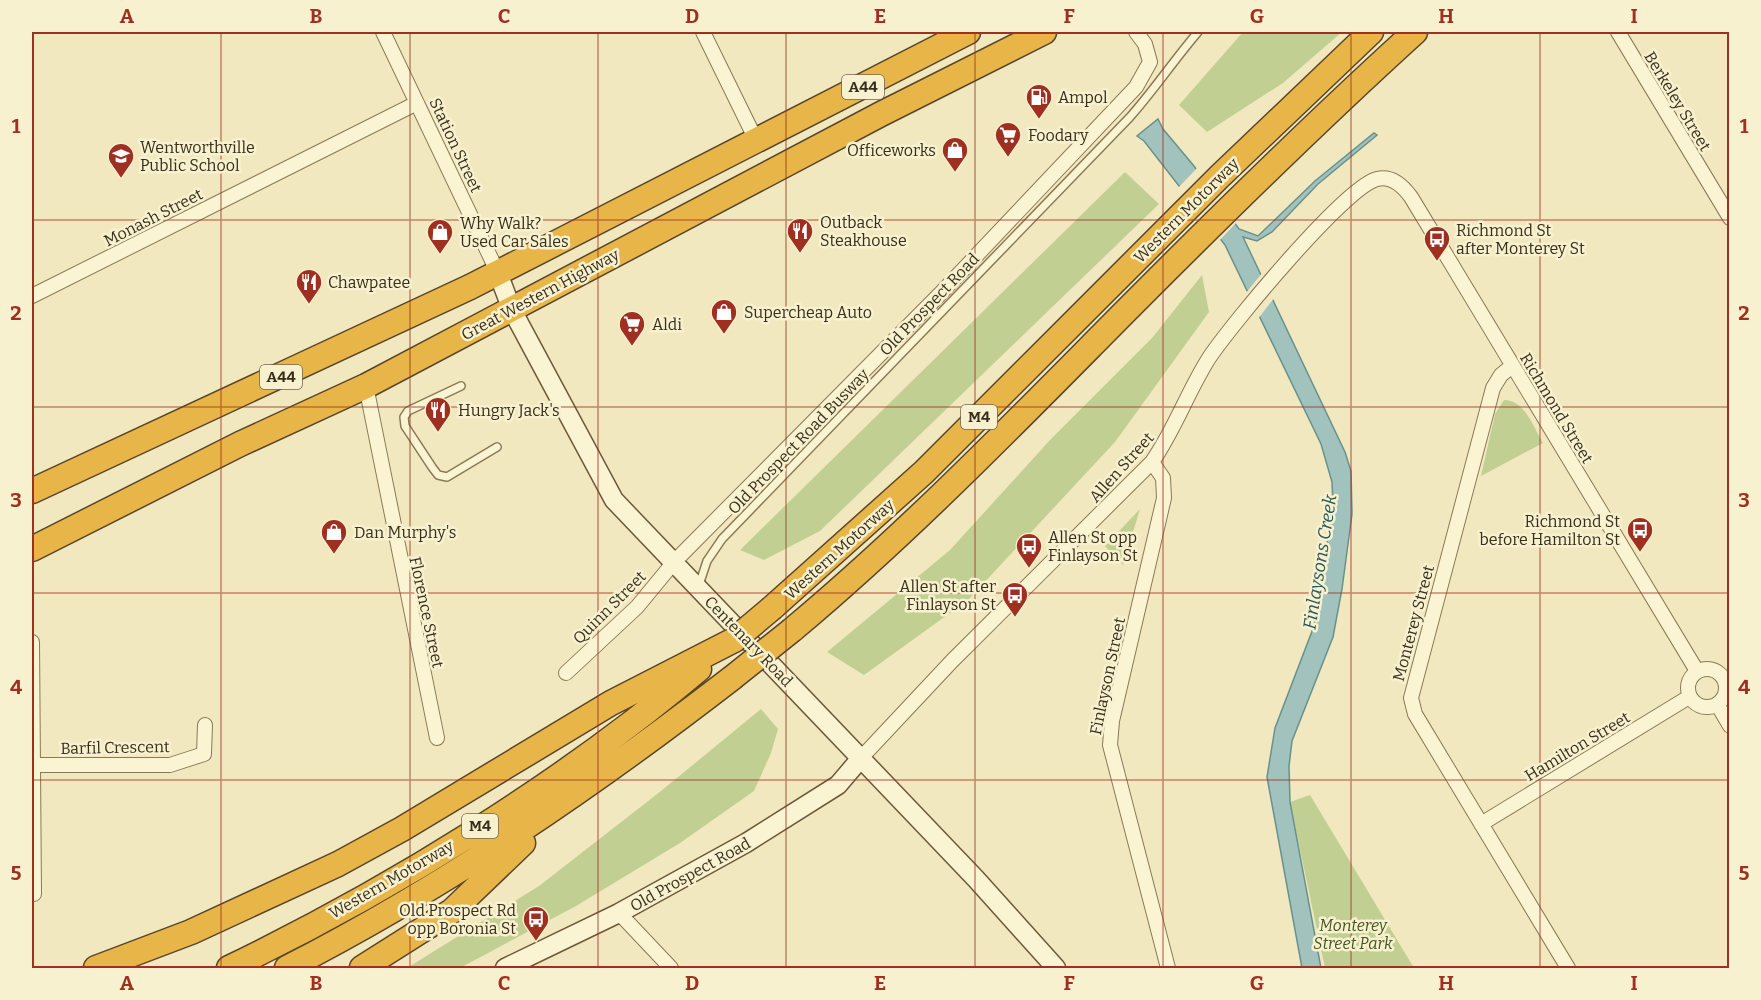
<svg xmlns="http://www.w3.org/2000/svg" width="1761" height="1000" viewBox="0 0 1761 1000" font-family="Bitter,serif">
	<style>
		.green { fill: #c1d092 }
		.water { fill: #a2c3bd; stroke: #69918c; stroke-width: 1.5 }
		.pier { fill: #f1e8bf }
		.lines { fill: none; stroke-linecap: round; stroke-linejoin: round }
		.lane-casing { stroke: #8b7956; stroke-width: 10 }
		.street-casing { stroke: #8b7956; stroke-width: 16 }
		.secondary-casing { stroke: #6d5939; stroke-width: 21 }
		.highway-casing { stroke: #58452b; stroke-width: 27 }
		.lane { stroke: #fbf4d3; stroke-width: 7 }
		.street { stroke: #fbf4d3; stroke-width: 14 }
		.secondary { stroke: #fbf4d3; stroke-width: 18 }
		.highway { stroke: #e8b548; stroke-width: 24 }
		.highway-bridge-casing { stroke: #58452b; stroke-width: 27; stroke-linecap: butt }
		.highway-bridge { stroke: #e8b548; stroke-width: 24 }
		.grid { fill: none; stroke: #9f2f21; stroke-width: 1.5; stroke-opacity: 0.55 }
		.labels { text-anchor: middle; stroke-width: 5; stroke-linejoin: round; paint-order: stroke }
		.shield { fill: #f8f1cf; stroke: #726851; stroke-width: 1.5 }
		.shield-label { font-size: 15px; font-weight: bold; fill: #392e1b }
		.poi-label { font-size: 16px; fill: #392e1b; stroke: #f8f1cf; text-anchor: start }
		.street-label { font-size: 16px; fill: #392e1b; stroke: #f8f1cf }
		.park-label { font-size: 16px; font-style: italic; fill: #435720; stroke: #f8f1cf }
		.water-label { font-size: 18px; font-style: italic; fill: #29585a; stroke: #f8f1cf }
		.neatline { fill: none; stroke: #9f2f21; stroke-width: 2 }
		.grid-label { font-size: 20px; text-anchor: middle; font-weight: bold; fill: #9f2f21 }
	</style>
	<rect width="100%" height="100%" fill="#f1e8bf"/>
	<path class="green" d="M1243,32H1342L1283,83L1207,132L1179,105Z
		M1125,172L1159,204L820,531L764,560L740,550Z
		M1202,275L1209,312L1115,442L968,600L864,675L827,652L950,550L1050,440L1152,338Z
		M1504,400C1525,400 1533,427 1543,443L1481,476L1495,414Z
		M1140,509L1123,565L1105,546Z
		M761,709L778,729L771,753L754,791L680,843L576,906L460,968H407L539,886L661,791Z
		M1310,795L1414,968H1325L1290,802Z"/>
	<path class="water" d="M1158,119L1163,129L1194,166L1239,229L1258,236L1315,181L1374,133L1377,135L1318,184L1272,232L1257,241L1243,237L1345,452L1351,471L1352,514L1342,589L1333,637L1292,741L1289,766L1290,802L1321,968H1302L1267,777L1275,728L1314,626L1333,505L1332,482L1321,444L1225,245L1144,141L1137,136Z"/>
	<path class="pier" d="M1198,167L1237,222L1219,241L1178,188Z
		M1263,272L1275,297L1257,320L1245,294Z"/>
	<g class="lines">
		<g class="lane-casing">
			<path id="lane" d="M461,386L408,411L404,417L405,426L432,467L438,475L447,477L497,447
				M699,585L707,561L722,539L1130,117C1154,90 1174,60 1198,32"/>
		</g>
		<g class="street-casing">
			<path id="street" d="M383,32L498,273
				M703,32L757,142
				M1618,32L1730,218
				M32,296L417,103
				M1512,366L1501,375L1493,388L1411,698L1415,714L1568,968
				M366,386L437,738
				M1152,462L1163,478L1164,498L1112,721L1110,745L1168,968
				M32,642L34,894
				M1688 688a19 19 0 1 1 38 0a19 19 0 1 1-38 0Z
				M566,673L637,607L674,562L940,294L1136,87L1150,62L1145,44L1136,32
				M1717,704L1730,726
				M861,758L952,661L1152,462C1175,429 1188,391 1209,358C1231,325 1345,187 1377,179C1392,175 1403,186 1411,197L1697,671
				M33,765H170L204,754L205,725
				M1481,824L1689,697
				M619,913L671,968"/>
		</g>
		<g class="secondary-casing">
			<path id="secondary" d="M498,273L512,310L614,500L976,879L1056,968
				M505,968L619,913L746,843L838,785L861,758"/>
		</g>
		<g class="highway-casing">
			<path id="highway" d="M32,491L470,287L968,32
				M32,549L240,444L366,386L881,114L1044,32
				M772,608L924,472L1220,176L1371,32
				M792,630C902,538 1002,436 1103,334C1205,231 1308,129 1415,32
				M96,968L191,932L338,864L402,829L611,703L734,640
				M229,968C391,890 561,785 699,669
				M287,968C445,887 591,787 732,678
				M362,968L452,911L523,843"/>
		</g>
		<use href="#lane" class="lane"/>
		<use href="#street" class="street"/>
		<use href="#secondary" class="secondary"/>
		<use href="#highway" class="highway"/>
		<g class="highway-bridge-casing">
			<path id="highway-bridge" d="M734,640L772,608
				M732,678L792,630"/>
		</g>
		<use href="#highway-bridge" class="highway-bridge"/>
	</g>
	<path class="grid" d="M221,32V968M410,32V968M598,32V968M786,32V968M975,32V968M1163,32V968M1351,32V968M1540,32V968M32,220H1730M32,407H1730M32,593H1730M32,780H1730"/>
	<defs>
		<g id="fuel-pin" transform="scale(1.35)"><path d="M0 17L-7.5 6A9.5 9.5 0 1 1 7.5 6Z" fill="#9f2f21" stroke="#f8f1cf"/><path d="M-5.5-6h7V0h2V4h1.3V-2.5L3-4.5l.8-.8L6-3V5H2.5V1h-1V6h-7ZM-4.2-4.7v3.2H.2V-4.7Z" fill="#fff"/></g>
		<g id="supermarket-pin" transform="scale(1.35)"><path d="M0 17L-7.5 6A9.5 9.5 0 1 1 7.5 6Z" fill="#9f2f21" stroke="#f8f1cf"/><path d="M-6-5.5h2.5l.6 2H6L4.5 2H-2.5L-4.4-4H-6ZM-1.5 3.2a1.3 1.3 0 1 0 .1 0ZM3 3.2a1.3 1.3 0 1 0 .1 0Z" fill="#fff"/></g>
		<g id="shop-pin" transform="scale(1.35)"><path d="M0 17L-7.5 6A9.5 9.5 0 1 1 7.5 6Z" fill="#9f2f21" stroke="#f8f1cf"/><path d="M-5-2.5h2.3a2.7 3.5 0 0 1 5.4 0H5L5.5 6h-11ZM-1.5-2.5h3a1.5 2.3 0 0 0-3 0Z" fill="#fff"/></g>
		<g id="school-pin" transform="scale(1.35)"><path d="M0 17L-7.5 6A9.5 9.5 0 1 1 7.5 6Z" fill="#9f2f21" stroke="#f8f1cf"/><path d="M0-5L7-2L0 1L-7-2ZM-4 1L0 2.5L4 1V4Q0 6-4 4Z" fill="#fff"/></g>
		<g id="restaurant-pin" transform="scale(1.35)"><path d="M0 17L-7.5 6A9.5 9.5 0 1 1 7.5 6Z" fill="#9f2f21" stroke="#f8f1cf"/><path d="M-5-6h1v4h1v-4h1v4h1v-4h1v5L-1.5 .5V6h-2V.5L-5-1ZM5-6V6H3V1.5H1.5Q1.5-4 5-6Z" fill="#fff"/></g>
		<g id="bus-pin" transform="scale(1.35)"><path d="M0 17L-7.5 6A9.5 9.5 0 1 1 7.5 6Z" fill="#9f2f21" stroke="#f8f1cf"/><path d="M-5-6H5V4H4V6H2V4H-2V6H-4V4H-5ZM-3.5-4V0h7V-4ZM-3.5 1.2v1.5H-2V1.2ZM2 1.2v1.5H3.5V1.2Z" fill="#fff"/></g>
	</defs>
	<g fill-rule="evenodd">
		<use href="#fuel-pin" x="1039" y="97"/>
		<use href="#supermarket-pin" x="1008" y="135"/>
		<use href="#shop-pin" x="955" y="150"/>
		<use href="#school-pin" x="121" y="156"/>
		<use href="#restaurant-pin" x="800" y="231"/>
		<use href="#shop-pin" x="440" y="232"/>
		<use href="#bus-pin" x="1437" y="239"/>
		<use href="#restaurant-pin" x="309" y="282"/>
		<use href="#shop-pin" x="724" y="312"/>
		<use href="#supermarket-pin" x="632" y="324"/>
		<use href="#restaurant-pin" x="438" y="410"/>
		<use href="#bus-pin" x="1640" y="530"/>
		<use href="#shop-pin" x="334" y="532"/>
		<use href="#bus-pin" x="1029" y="546"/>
		<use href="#bus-pin" x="1015" y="595"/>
		<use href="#bus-pin" x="536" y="919"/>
	</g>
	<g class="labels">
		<g class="shield">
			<rect x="842" y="75" width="42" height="24" rx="4.5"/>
			<rect x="260" y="365" width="42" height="24" rx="4.5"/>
			<rect x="961" y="405" width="36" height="24" rx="4.5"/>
			<rect x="462" y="814" width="36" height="24" rx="4.5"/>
		</g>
		<g class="shield-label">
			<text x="863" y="92">A44</text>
			<text x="281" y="382">A44</text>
			<text x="979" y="422">M4</text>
			<text x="480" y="831">M4</text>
		</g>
		<g class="poi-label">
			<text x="1058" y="103">Ampol</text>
			<text x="1028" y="141">Foodary</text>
			<text x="140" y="153">Wentworthville<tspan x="140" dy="18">Public School</tspan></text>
			<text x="936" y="156" text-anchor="end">Officeworks</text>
			<text x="820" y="228">Outback<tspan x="820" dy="18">Steakhouse</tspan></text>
			<text x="460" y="229">Why Walk?<tspan x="460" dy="18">Used Car Sales</tspan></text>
			<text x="1456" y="236">Richmond St<tspan x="1456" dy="18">after Monterey St</tspan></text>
			<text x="328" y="288">Chawpatee</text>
			<text x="744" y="318">Supercheap Auto</text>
			<text x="652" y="330">Aldi</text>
			<text x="458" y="416">Hungry Jack's</text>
			<text x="1620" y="527" text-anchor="end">Richmond St<tspan x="1620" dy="18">before Hamilton St</tspan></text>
			<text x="354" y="538">Dan Murphy's</text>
			<text x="1048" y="543">Allen St opp<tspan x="1048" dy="18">Finlayson St</tspan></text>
			<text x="996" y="592" text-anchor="end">Allen St after<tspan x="996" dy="18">Finlayson St</tspan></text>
			<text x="516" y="916" text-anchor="end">Old Prospect Rd<tspan x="516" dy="18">opp Boronia St</tspan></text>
		</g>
		<g class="street-label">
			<text transform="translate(1678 101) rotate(59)" y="6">Berkeley Street</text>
			<text transform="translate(456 145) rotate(65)" y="6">Station Street</text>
			<text transform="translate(1186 210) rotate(-45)" y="6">Western Motorway</text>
			<text transform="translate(153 217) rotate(-27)" y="6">Monash Street</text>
			<text transform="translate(540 294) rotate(-28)" y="6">Great Western Highway</text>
			<text transform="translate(929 304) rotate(-46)" y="6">Old Prospect Road</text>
			<text transform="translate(1557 408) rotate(59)" y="6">Richmond Street</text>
			<text transform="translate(798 441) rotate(-46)" y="6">Old Prospect Road Busway</text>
			<text transform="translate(1121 467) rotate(-48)" y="6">Allen Street</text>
			<text transform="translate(839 549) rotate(-42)" y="6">Western Motorway</text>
			<text transform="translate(609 607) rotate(-45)" y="6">Quinn Street</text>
			<text transform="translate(427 612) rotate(78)" y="6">Florence Street</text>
			<text transform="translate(1413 623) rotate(-75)" y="6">Monterey Street</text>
			<text transform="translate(749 641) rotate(46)" y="6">Centenary Road</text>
			<text transform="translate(1107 676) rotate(-78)" y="6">Finlayson Street</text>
			<text transform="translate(1577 746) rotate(-31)" y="6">Hamilton Street</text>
			<text transform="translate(115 747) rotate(-1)" y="6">Barfil Crescent</text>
			<text transform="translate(690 874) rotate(-29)" y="6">Old Prospect Road</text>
			<text transform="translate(391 879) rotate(-30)" y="6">Western Motorway</text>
		</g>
		<g class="park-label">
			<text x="1353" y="931">Monterey<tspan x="1353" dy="18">Street Park</tspan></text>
		</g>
		<g class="water-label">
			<text transform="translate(1320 562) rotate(-81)" y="6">Finlaysons Creek</text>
		</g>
	</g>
	<rect width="1761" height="1000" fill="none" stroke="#f8f1cf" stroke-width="66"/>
	<rect x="33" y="33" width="1695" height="934" class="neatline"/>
	<g class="grid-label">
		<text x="127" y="23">A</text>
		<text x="316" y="23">B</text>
		<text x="504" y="23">C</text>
		<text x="692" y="23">D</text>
		<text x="880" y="23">E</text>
		<text x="1069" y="23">F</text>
		<text x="1257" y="23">G</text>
		<text x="1446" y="23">H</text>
		<text x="1634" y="23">I</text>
		<text x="16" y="133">1</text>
		<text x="1744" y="133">1</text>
		<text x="16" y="320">2</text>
		<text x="1744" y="320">2</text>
		<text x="16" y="507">3</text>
		<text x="1744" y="507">3</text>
		<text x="16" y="694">4</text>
		<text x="1744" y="694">4</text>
		<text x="16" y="880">5</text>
		<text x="1744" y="880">5</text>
		<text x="127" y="990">A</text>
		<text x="316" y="990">B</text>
		<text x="504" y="990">C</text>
		<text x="692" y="990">D</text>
		<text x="880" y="990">E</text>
		<text x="1069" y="990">F</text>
		<text x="1257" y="990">G</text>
		<text x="1446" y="990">H</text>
		<text x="1634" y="990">I</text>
	</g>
</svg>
